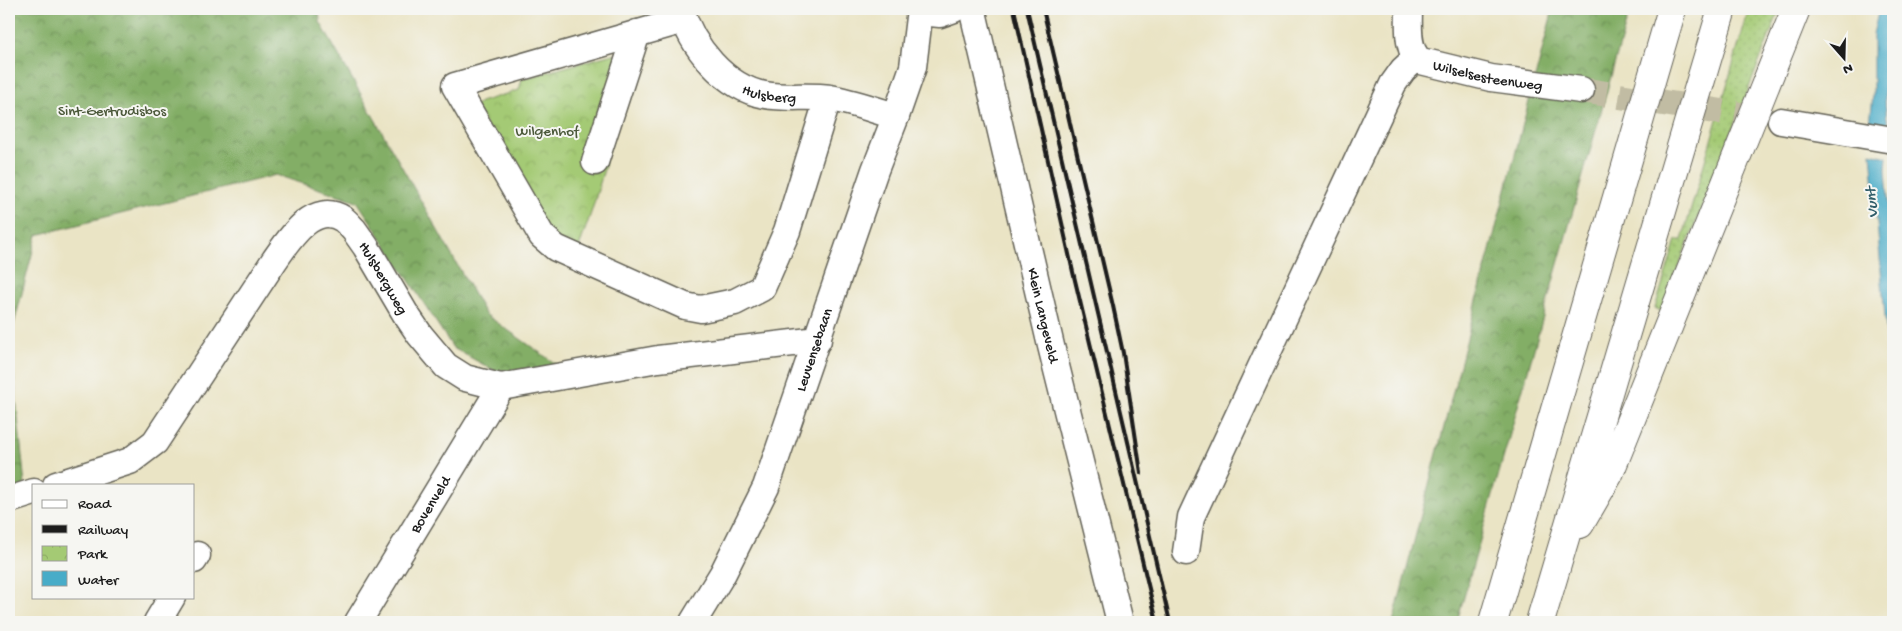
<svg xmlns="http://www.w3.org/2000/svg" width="1902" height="631" viewBox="0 0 1902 631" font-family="'Gochi Hand',sans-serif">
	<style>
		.grass { fill: url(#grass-dots); stroke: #607348 }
		.forest { fill: url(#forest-crowns); stroke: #506541 }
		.park { fill: url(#park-crowns); stroke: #607348 }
		.water { fill: #48acc8; stroke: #326472 }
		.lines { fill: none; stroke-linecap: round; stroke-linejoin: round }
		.minor-tunnel { stroke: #c1bca3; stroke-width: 26; stroke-dasharray: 26 13; stroke-linecap: butt }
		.minor-casing { stroke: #646257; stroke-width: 29 }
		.highway-casing { stroke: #646257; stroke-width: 30 }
		.minor { stroke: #fff; stroke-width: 26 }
		.highway { stroke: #fff; stroke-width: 28 }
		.rail { stroke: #1c1c1c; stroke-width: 4 }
		.labels { text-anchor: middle; stroke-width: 4; stroke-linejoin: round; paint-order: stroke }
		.street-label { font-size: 15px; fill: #1c1c1c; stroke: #f6f6f2 }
		.park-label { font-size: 15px; fill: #4c593b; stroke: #f6f6f2 }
		.water-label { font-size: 16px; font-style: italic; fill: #305d69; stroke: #f6f6f2 }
	</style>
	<defs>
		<pattern id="grass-dots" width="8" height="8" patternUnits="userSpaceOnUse" patternTransform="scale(1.25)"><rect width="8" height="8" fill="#a4ca74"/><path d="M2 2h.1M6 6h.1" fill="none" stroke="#8dad64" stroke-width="1.8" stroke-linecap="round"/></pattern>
		<pattern id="forest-crowns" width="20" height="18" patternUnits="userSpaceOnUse" patternTransform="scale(1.25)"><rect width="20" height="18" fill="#83ae66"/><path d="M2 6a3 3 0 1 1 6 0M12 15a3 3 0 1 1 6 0" fill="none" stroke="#6a8d53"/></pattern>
		<pattern id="park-crowns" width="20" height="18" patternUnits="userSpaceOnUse" patternTransform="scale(1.25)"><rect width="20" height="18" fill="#a4ca74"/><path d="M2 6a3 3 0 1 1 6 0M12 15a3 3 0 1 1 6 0" fill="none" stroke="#8dad64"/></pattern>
	</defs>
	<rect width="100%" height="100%" fill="#f6f6f2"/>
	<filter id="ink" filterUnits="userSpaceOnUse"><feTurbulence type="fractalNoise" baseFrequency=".02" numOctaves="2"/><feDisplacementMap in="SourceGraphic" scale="10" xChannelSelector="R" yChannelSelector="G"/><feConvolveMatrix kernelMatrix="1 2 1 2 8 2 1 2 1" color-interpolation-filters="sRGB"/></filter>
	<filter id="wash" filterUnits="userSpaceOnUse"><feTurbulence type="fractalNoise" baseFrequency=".0096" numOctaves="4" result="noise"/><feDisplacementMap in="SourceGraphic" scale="20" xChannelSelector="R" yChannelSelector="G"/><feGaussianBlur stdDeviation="1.12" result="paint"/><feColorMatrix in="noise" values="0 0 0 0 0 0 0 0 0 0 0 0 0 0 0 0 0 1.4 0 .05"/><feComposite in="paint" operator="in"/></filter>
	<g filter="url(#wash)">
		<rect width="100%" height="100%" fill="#eae4c5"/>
		<path class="grass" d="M1749,9H1780L1661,311L1655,308L1676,240H1682Z"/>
		<path class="forest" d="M9,9H319L320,22L485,314L556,364L508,378L453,348L357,201L276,175L37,235L10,340L25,485L9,491Z
			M1553,9H1630L1457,622H1393Z"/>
		<path class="park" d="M613,54L620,59L605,166L592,210L576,256L556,248L475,106L480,102L519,90L522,79Z"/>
		<path class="water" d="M1879,9H1893C1893,18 1890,26 1889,36C1885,66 1882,98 1889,129L1870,124L1873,95V34Z
			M1871,153L1887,157L1886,169L1893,268V411Z"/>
	</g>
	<g filter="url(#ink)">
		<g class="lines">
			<path class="minor-tunnel" d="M1581,90L1773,120"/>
			<g class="minor-casing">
				<g id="minor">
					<path id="s1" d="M681,9C691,46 725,88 765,95C787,99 808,95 830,98C853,102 874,110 896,116"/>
					<path id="s2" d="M971,9L973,12L1051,346L1120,622"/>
					<path id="s3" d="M1409,9C1409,25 1406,51 1421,61L1491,78L1581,90"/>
					<path d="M920,12L940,14L954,9"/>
					<path d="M684,20L455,86L542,236L556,248L685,306L701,309L735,302L762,288L787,231L828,98"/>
					<path d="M1781,121L1893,140"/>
					<path d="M595,162L637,33"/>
					<path id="s4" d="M56,485L130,461L155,442L274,261C288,241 313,200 343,219C347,222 351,227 354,230L366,247L405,313L420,335L446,366L465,378L501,387L658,359L818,340"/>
					<path d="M9,500L34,492"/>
					<path d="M1186,552L1191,517L1393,84L1403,70L1416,58"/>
					<path d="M194,560L197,555"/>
					<path d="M157,622L172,597"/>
					<path id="s5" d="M358,622L501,387"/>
					<path id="s6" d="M693,622L723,573L766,487L875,170L896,116L913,67L920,9"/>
				</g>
			</g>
			<g class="highway-casing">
				<path id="highway" d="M1580,524L1609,474L1796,9
					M1493,622L1672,9
					M1540,622L1722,9"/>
			</g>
			<use href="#minor" class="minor"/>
			<use href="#highway" class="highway"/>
			<path class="rail" d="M1014,9L1073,272L1157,622
				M1027,9L1170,622
				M1043,9L1113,306L1123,353L1141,473"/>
		</g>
	</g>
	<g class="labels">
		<g class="street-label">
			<text dy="5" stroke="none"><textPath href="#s3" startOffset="124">Wilselsesteenweg</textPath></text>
			<text dy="5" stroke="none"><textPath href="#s1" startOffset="130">Hulsberg</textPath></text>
			<text dy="5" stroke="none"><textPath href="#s4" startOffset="488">Hulsbergweg</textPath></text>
			<text dy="5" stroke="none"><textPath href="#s2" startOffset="315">Klein Langeveld</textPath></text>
			<text dy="5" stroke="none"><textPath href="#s6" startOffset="299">Leuvensebaan</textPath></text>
			<text dy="5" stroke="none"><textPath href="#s5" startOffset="138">Bovenveld</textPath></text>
		</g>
		<g class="park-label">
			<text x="112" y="115">Sint-Gertrudisbos</text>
			<text x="547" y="135">Wilgenhof</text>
		</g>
		<g class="water-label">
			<text transform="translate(1870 203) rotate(-95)" y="6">Vunt</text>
		</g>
	</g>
	<rect width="1902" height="631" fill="none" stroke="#f6f6f2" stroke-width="30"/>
	<rect x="32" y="484" width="162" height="115" fill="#f6f6f2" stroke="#9f9f9c"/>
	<rect x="42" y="500" width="25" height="8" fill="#ffffff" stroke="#9f9f9c"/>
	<text x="78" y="508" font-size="15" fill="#1c1c1c">Road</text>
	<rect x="42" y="525" width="25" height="8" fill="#1c1c1c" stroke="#9f9f9c"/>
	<text x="78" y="534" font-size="15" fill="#1c1c1c">Railway</text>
	<rect x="42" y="546" width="25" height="15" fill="url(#park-crowns)" stroke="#9f9f9c"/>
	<text x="78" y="558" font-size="15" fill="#1c1c1c">Park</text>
	<rect x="42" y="571" width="25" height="15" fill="#48acc8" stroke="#9f9f9c"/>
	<text x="78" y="584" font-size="15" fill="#1c1c1c">Water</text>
	<g transform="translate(1844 58) rotate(160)" stroke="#f6f6f2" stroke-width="4" paint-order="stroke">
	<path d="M0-4L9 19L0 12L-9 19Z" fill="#1c1c1c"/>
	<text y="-8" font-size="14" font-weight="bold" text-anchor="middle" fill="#1c1c1c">N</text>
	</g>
</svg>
